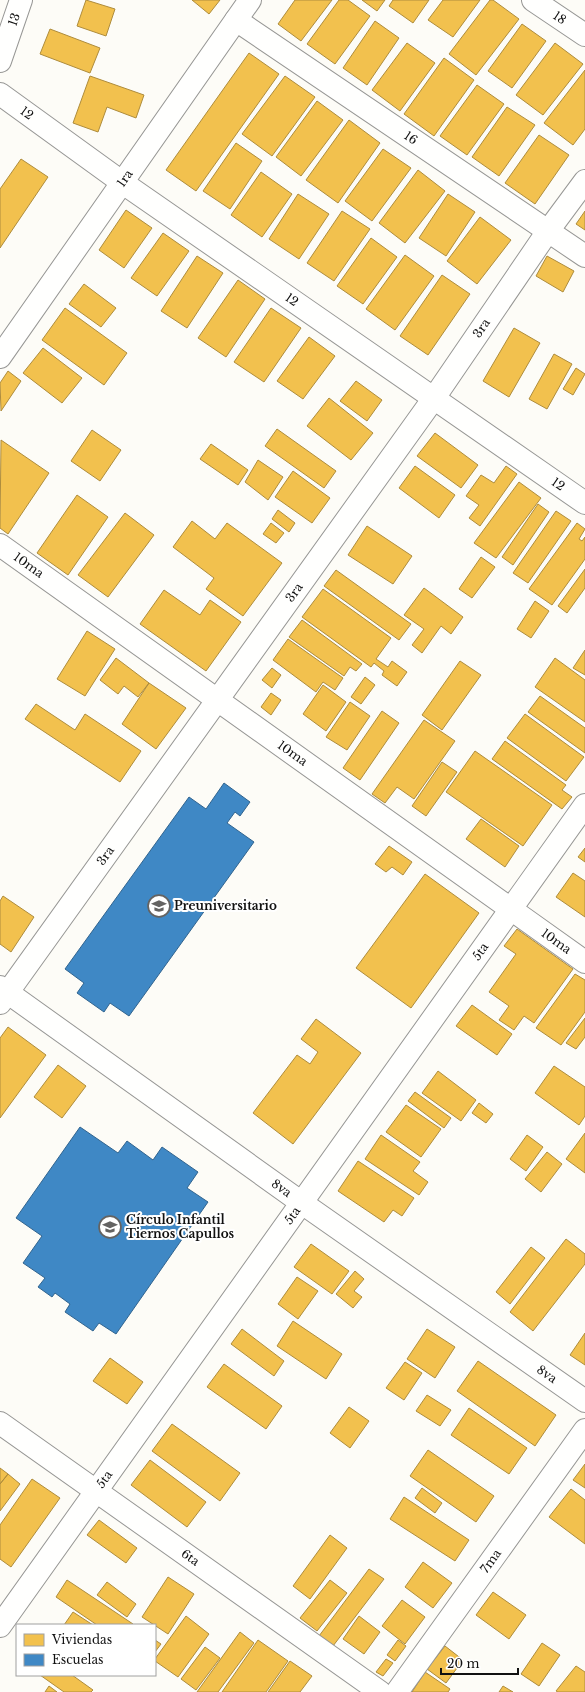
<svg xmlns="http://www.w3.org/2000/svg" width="585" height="1692" viewBox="0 0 585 1692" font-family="'Libre Baskerville',serif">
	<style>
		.homes { fill: #f2c14e; stroke: #ae8c3c }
		.schools { fill: #3f88c5; stroke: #31648f }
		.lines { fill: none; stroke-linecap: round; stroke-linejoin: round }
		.minor-casing { stroke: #979795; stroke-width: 24 }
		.minor { stroke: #fffffe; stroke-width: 22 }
		.labels { text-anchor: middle; stroke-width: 4; stroke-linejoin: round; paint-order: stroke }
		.street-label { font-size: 12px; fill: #111; stroke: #fff }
		.poi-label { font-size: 12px; font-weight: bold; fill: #111; stroke: #fff; text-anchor: start }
	</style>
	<rect width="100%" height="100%" fill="#fdfcf7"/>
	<path class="homes" d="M86,0L115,9L106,36L77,26Z
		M192,0H220L209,14Z
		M295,0H332L301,41L278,24Z
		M339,0H348L370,16L335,64L307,44Z
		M362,0H385L377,11Z
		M393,0H429L413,23L389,6Z
		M443,0H480L453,37L428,20Z
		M490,0H493L519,19L476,75L449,54Z
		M375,21L399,38L367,85L343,68Z
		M522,24L546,41L512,88L488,71Z
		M50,29L100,48L90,73L40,54Z
		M407,43L435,63L400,111L372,90Z
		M555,43L583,64L543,115L516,95Z
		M249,53L279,74L196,191L166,170Z
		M444,58L474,80L434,136L404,114Z
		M585,70V129L573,145L544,123Z
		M90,76L144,95L136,118L107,107L98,132L73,123Z
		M285,76L315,97L272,156L242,134Z
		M477,85L504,104L467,155L440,136Z
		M317,101L343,120L301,176L276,157Z
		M507,107L535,125L499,176L472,157Z
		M349,120L380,143L338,203L306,180Z
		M539,135L569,155L535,204L505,183Z
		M236,143L262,161L230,209L203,191Z
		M383,149L411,168L372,221L345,201Z
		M21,159L48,177L0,248V189Z
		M418,170L445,191L405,243L379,223Z
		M261,172L292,194L262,237L231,215Z
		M298,194L329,214L299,259L269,239Z
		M448,194L475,212L446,256L419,238Z
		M126,210L152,228L124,268L99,250Z
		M342,211L370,229L334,281L307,263Z
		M585,211V230L576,224Z
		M480,217L511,240L477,284L447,261Z
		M163,233L189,251L157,296L131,278Z
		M371,238L397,257L363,304L337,286Z
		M405,255L434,276L395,330L366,309Z
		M197,256L223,273L187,328L161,311Z
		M547,256L574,271L563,292L536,276Z
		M442,275L470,294L428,355L400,336Z
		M238,280L265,299L226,357L198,338Z
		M84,284L116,308L101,327L69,304Z
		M65,308L127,353L104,385L42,340Z
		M271,308L301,328L264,382L234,362Z
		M514,328L540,343L509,397L483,381Z
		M309,337L335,356L303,399L277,381Z
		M43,348L82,378L62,403L23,373Z
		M554,354L572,364L547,409L529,399Z
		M576,368L585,374L573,395L563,389Z
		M8,371L21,381L1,411L0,383Z
		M356,381L382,400L367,421L340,401Z
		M329,398L373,433L351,460L307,426Z
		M277,429L336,471L324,488L265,446Z
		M92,430L121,450L100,481L71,461Z
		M435,433L478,465L461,488L417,456Z
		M1,440L49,473L8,534L0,528Z
		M211,444L248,470L238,485L200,459Z
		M258,460L283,477L268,500L245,482Z
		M415,466L455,495L439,518L399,488Z
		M506,466L517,474L480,526L469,518L479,505L466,496L481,475L494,483Z
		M293,471L330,498L312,523L275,497Z
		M519,482L541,498L496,558L474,543Z
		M77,495L108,517L68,575L37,553Z
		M538,504L549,512L513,565L502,557Z
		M278,510L295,523L289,532L272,519Z
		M556,511L571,521L528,583L513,573Z
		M125,513L154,535L108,597L78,575Z
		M192,521L215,539L227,523L282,563L243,616L206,589L214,578L173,547Z
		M271,523L284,533L276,543L263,534Z
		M577,523L585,529L579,539L582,541L585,537V559L552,605L529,589Z
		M367,526L412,556L393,584L348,555Z
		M481,557L495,567L472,598L459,589Z
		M585,569V588L567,613L558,606Z
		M336,570L411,624L399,640L324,586Z
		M424,588L463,617L451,634L441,626L422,653L412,645L424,629L404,615Z
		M323,589L391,638L376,659L388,667L392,661L407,672L397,686L382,675L384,671L374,663L371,667L302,617Z
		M164,590L200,615L210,600L241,622L206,671L140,624Z
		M535,601L549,611L531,638L517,629Z
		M302,620L362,664L356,671L350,667L344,676L289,637Z
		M87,631L115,649L85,696L57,679Z
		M288,639L343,678L335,690L323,682L316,692L273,660Z
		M585,650V675L573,668Z
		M116,658L149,683L138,697L124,686L118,694L100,680Z
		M555,658L585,680V722L535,687Z
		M460,661L481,675L442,730L422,715Z
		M272,668L281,675L272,688L262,680Z
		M365,677L375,685L361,704L351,697Z
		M149,683L186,708L156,749L122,724Z
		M323,685L346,702L326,731L303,714Z
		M271,693L281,700L271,715L261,707Z
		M540,696L585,728V753L528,712Z
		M350,702L370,716L347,750L326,737Z
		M36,704L75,730L85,714L141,751L120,782L25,719Z
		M382,711L399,723L360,780L343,768Z
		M525,714L584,757L566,781L507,738Z
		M424,720L455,741L414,799L397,787L385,803L372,794Z
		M505,741L566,785L562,790L572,797L562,809L492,759Z
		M475,751L552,805L523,846L446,792Z
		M442,762L457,772L426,816L412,806Z
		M481,819L519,846L505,867L466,839Z
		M389,846L412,862L403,875L392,867L386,872L375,864Z
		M585,848V862L578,857Z
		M573,873L585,881V917L556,897Z
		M425,874L479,913L411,1008L356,968Z
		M3,896L34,917L11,952L0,944V901Z
		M517,929L573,969L534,1023L524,1016L514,1030L499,1020L509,1006L489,992L516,954L504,946Z
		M575,974L585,980V1012L561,1045L536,1028Z
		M472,1005L512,1034L497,1055L456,1026Z
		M585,1018V1037L576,1049L566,1043Z
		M316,1019L361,1053L293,1144L253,1113L297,1055L310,1064L318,1052L301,1039Z
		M8,1027L46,1055L0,1118V1038Z
		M58,1065L86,1086L62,1118L34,1097Z
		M554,1066L585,1087V1116L579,1125L535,1093Z
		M438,1071L476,1100L461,1121L422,1093Z
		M415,1092L451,1118L444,1128L408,1101Z
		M479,1103L493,1114L486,1123L472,1113Z
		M406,1105L441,1129L421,1157L386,1132Z
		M585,1133V1173L566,1159Z
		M381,1135L420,1162L413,1171L428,1182L419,1195L365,1159Z
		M527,1135L543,1147L526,1171L510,1159Z
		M547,1152L562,1164L541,1192L525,1179Z
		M358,1161L414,1198L402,1216L393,1210L384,1222L338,1191Z
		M566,1239L585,1254V1264L533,1331L510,1312Z
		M311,1244L349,1271L332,1294L294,1267Z
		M531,1247L545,1258L510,1304L496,1292Z
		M355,1271L364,1279L354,1291L362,1297L353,1308L336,1294Z
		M297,1277L318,1291L298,1319L278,1304Z
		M293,1321L342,1354L326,1379L277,1346Z
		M242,1329L284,1361L274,1376L231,1344Z
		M427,1329L455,1347L435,1378L407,1359Z
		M585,1333V1365L570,1355Z
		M110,1358L143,1382L127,1404L93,1381Z
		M478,1361L556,1415L535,1446L457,1391Z
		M405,1362L422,1373L404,1400L386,1388Z
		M224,1364L282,1406L266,1429L207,1387Z
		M427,1395L451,1410L440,1426L416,1411Z
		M349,1407L369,1421L350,1448L330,1433Z
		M469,1408L527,1448L509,1474L451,1435Z
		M172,1424L240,1473L220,1501L152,1451Z
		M428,1450L494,1496L476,1522L410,1476Z
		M150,1460L206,1502L187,1527L131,1485Z
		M585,1464V1488L573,1480Z
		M0,1468L8,1474L0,1484Z
		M8,1474L20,1484L0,1511V1484Z
		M32,1479L60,1498L11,1567L0,1559V1525Z
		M422,1488L442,1503L435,1513L415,1498Z
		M571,1489L585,1500V1544L549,1517Z
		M404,1497L469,1540L455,1561L390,1519Z
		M99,1520L137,1548L126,1563L87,1535Z
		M330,1535L347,1548L310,1599L293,1586Z
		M423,1562L452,1583L433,1608L405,1587Z
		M369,1569L384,1579L333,1646L319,1636Z
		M168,1577L194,1594L168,1634L142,1617Z
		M67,1580L133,1624V1625H97L56,1597Z
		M330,1580L347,1593L317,1631L300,1618Z
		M107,1582L136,1604L127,1617L97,1595Z
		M493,1592L526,1615L509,1639L476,1615Z
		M402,1600L425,1617L405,1644L382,1626Z
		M73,1612L93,1625H64Z
		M186,1616L209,1634L178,1677L155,1661V1659Z
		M359,1616L380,1632L364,1654L343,1639Z
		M240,1632L254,1643L218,1692H197Z
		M155,1640L161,1644L155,1652Z
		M258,1640L288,1661L266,1692H222Z
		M398,1640L406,1646L395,1661L387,1655Z
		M542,1643L560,1655L539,1686L521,1674Z
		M445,1646L463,1660L446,1683L427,1669Z
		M205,1647L220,1658L196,1690L181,1679Z
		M386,1659L393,1663L383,1676L376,1672Z
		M290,1661L312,1676L300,1692H268Z
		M576,1666L585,1672V1692H558L556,1691Z
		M425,1672L450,1689L448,1692H412Z
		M40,1675H72L93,1690L91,1692H64Z
		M49,1686L57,1692H45Z
		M503,1686L513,1692H499Z"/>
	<path class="schools" d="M224,783L250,802L240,816L235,812L227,823L254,842L129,1016L110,1003L104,1012L77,993L84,983L65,969L189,797L206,809Z
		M80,1127L118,1153L127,1141L153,1160L162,1147L198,1172L187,1188L208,1202L116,1334L99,1323L93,1331L65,1312L70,1304L55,1293L52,1297L38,1287L45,1278L23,1263L42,1236L16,1218Z"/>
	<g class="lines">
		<g class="minor-casing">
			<g id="minor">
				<path id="s1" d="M533,0L585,35"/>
				<path id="s2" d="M236,20L585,256"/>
				<path id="s3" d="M0,61L21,0"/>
				<path id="s4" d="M0,94L123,183L585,503"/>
				<path id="s5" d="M0,357L250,0"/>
				<path id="s6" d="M0,545L585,962"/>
				<path id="s7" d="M0,987L302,1203L585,1401"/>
				<path id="s8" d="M0,1003L434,398L548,231L585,181"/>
				<path id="s9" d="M0,1423L380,1692"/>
				<path id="s10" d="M0,1626L585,805"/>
				<path id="s11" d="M397,1692L585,1430"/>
			</g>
		</g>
		<use href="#minor" class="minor"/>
	</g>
	<defs>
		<g id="school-ring" transform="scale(1.15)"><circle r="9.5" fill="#fff" stroke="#646362" stroke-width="1.5"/><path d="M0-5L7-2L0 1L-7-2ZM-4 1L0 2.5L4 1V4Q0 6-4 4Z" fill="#646362"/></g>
	</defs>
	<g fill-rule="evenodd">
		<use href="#school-ring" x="159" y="906"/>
		<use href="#school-ring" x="110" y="1227"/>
	</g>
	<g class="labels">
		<g class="street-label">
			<text dy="4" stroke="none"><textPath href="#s1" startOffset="32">18</textPath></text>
			<text dy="4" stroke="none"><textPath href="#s3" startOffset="44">13</textPath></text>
			<text dy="4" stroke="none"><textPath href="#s4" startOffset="33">12</textPath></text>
			<text dy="4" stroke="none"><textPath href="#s2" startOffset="211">16</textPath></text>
			<text dy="4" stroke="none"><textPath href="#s5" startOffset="218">1ra</textPath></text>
			<text dy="4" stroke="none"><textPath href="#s4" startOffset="357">12</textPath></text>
			<text dy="4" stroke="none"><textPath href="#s8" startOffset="829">3ra</textPath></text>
			<text dy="4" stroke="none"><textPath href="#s4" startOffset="681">12</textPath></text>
			<text dy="4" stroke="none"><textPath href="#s6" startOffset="35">10ma</textPath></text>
			<text dy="4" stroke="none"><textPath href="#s8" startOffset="505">3ra</textPath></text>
			<text dy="4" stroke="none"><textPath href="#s6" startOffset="359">10ma</textPath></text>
			<text dy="4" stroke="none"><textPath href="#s8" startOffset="181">3ra</textPath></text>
			<text dy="4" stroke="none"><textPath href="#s6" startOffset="683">10ma</textPath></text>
			<text dy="4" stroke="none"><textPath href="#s10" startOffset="828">5ta</textPath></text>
			<text dy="4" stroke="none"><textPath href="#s7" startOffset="346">8va</textPath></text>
			<text dy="4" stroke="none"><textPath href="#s10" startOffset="504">5ta</textPath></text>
			<text dy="4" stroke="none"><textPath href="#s7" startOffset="670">8va</textPath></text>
			<text dy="4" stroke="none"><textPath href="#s10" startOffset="180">5ta</textPath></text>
			<text dy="4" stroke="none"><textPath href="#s9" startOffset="233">6ta</textPath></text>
			<text dy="4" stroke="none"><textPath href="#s11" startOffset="161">7ma</textPath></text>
		</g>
		<g class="poi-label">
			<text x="174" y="910">Preuniversitario</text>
			<text x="126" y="1224">Círculo Infantil<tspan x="126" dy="14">Tiernos Capullos</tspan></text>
		</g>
	</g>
	<rect x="16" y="1624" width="140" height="52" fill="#ffffff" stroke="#a0a0a0"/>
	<rect x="24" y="1634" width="20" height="12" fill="#f2c14e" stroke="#a0a0a0"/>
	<text x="52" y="1644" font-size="12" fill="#111111">Viviendas</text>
	<rect x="24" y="1654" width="20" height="12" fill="#3f88c5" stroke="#a0a0a0"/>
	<text x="52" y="1664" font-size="12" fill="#111111">Escuelas</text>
	<path d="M441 1668v6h77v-6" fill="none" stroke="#111111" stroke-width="2"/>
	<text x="447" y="1668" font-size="12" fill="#111111" stroke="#ffffff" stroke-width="3" paint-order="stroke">20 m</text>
</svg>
